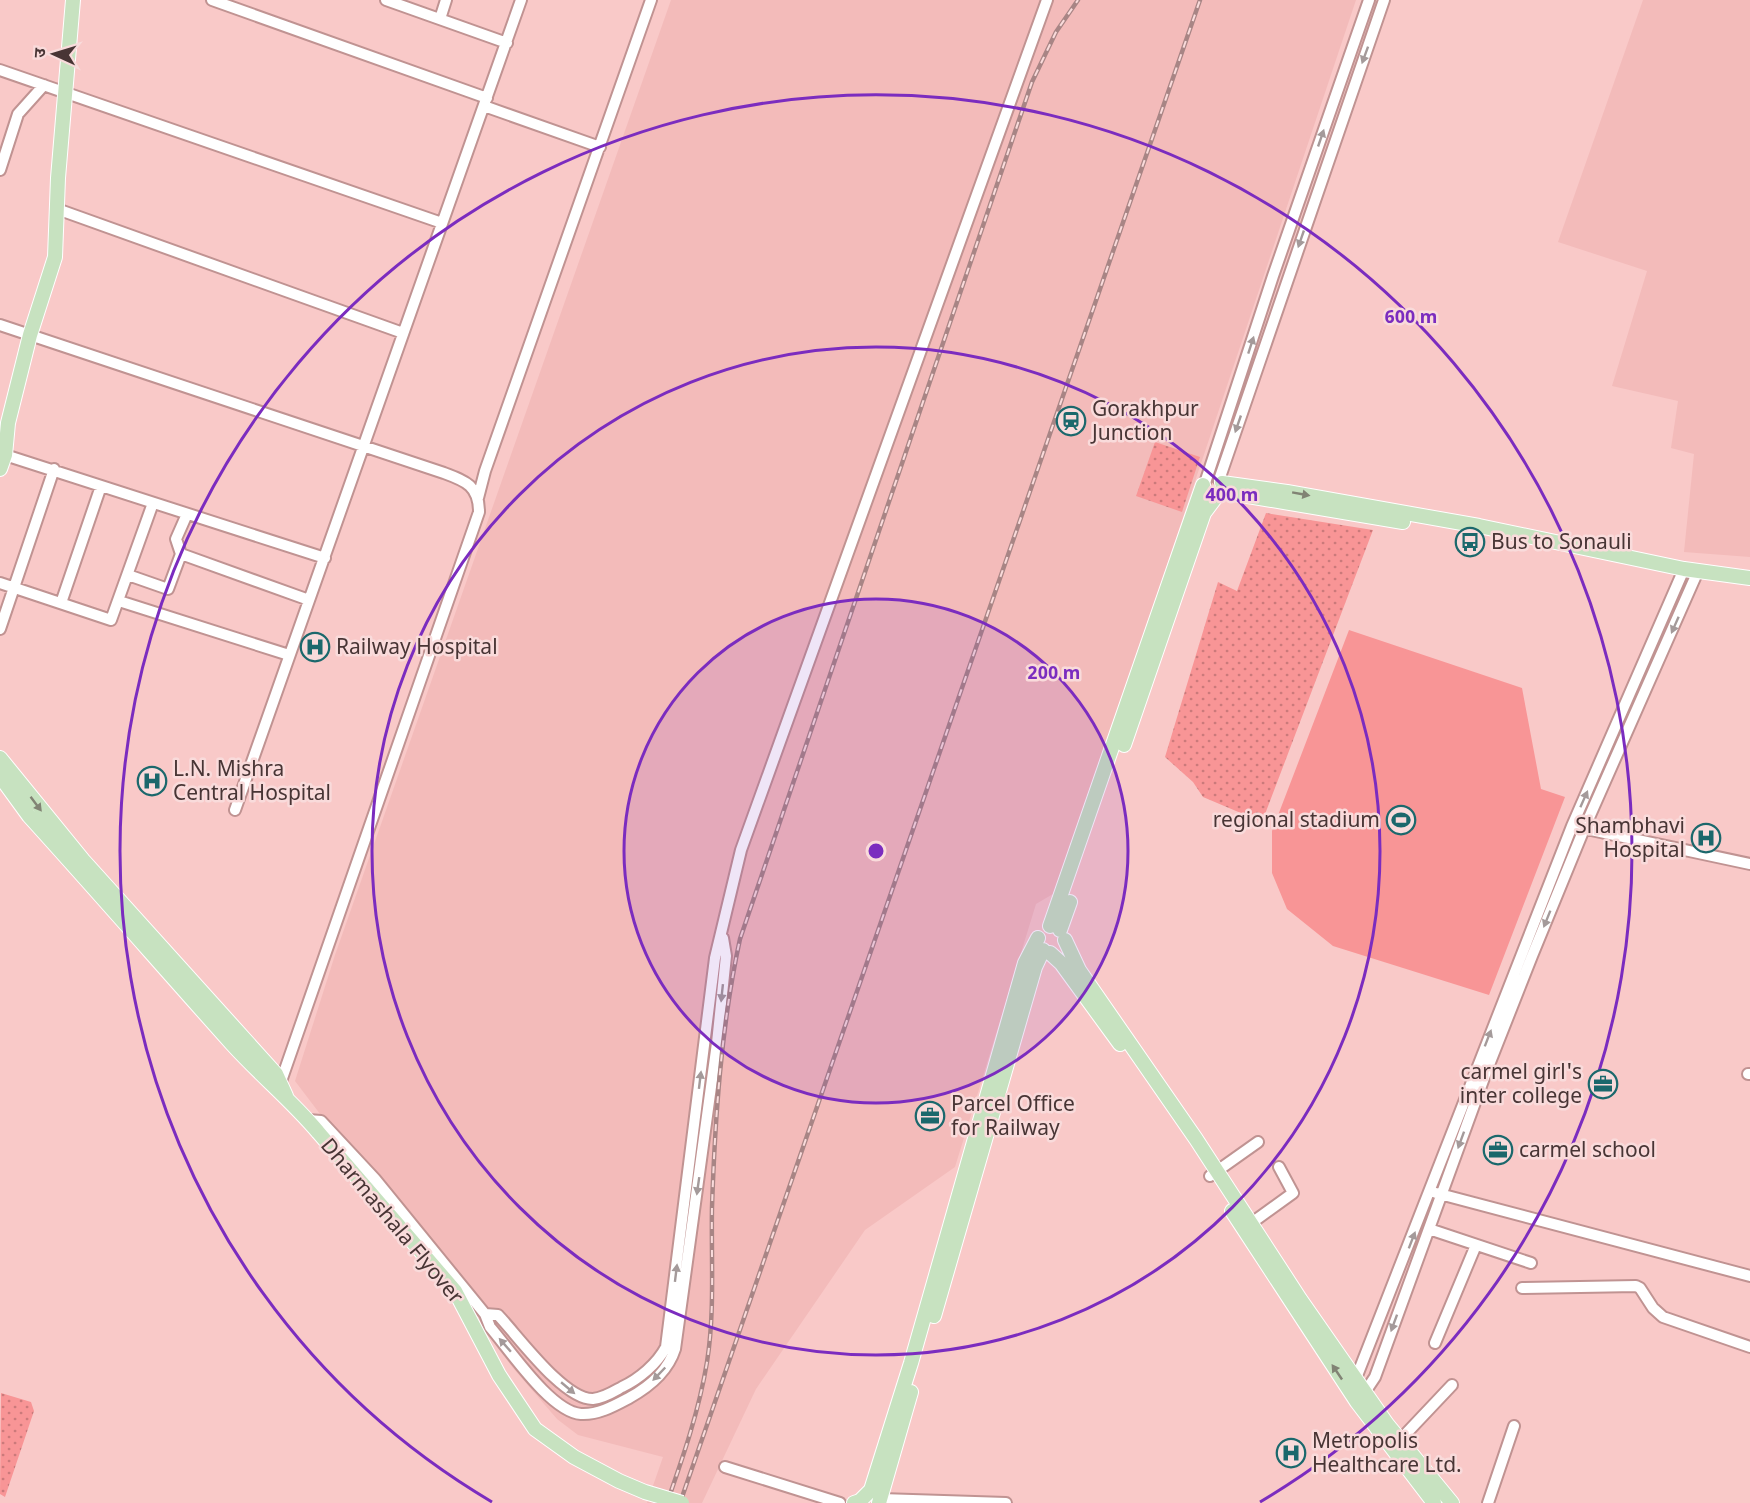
<svg xmlns="http://www.w3.org/2000/svg" width="1750" height="1503" viewBox="0 0 1750 1503" font-family="Georgia,'Noto Sans Devanagari',serif">
	<style>
		.built { fill: #f3bbba }
		.park { fill: url(#park-dots) }
		.pitch { fill: #f89596 }
		.lines { fill: none; stroke-linecap: round; stroke-linejoin: round }
		.minor-casing { stroke: #c09392; stroke-width: 14 }
		.major-casing { stroke: #fff; stroke-width: 16 }
		.minor { stroke: #fff; stroke-width: 10 }
		.major { stroke: #c7e2c0; stroke-width: 14 }
		.rail-casing { stroke: #a88585; stroke-width: 4.5 }
		.rail { stroke: #f9dbdb; stroke-width: 2; stroke-dasharray: 7; stroke-linecap: butt }
		.major-bridge-casing { stroke: #fff; stroke-width: 16; stroke-linecap: butt }
		.major-bridge { stroke: #c7e2c0; stroke-width: 14 }
		.oneway { fill: #a49a9a }
		.oneway2 { fill: #818374 }
		.ring { fill: none; stroke: #7b2cbf; stroke-width: 3 }
		.labels { text-anchor: middle; stroke-width: 5; stroke-linejoin: round; paint-order: stroke }
		.poi-label { font-size: 21px; fill: #483535; stroke: #f9dbdb; text-anchor: start }
		.street-label { font-size: 21px; fill: #483535; stroke: #f9dbdb }
		.centre { fill: #7b2cbf; stroke: #f9dbdb; stroke-width: 3 }
		.ring-label { font-size: 18px; text-anchor: middle; font-weight: bold; fill: #7b2cbf; stroke: #f9dbdb; stroke-width: 5; stroke-linejoin: round; paint-order: stroke }
	</style>
	<defs>
		<pattern id="park-dots" width="8" height="8" patternUnits="userSpaceOnUse" patternTransform="scale(1.5)"><rect width="8" height="8" fill="#f89596"/><path d="M2 2h.1M6 6h.1" fill="none" stroke="#cb7a7b" stroke-width="1.8" stroke-linecap="round"/></pattern>
	</defs>
	<rect width="100%" height="100%" fill="#f9c9c8"/>
	<path class="built" d="M671,0H1356L1058,891L1036,904L955,1167L865,1230L756,1389L702,1503H647L663,1457L578,1435L557,1419L513,1368L295,1081L335,955Z
		M1643,0H1750V557L1684,552L1694,454L1671,448L1678,401L1612,386L1647,271L1558,242Z"/>
	<path class="park" d="M1155,442L1200,457L1182,512L1136,496Z
		M1266,513L1373,530L1262,822L1203,797L1193,782L1165,757L1218,582L1237,591Z
		M1,1393L31,1402L34,1411L5,1497L0,1494Z"/>
	<path class="pitch" d="M1349,630L1522,688L1541,789L1565,797L1489,995L1333,946L1287,909L1272,873V831Z"/>
	<g class="lines">
		<g class="minor-casing">
			<path id="minor" d="M212,0L487,98
				M386,0L507,43
				M440,19L446,0
				M0,70L442,223
				M484,106L600,147
				M0,170L18,114L44,85
				M57,209L403,333
				M0,325L444,473C466,481 479,486 479,512L279,1087
				M5,455L325,558
				M1206,480L1273,276L1369,0
				M1219,480L1384,0
				M478,498L485,471L651,0
				M181,554L176,539L187,514
				M128,575L168,589L181,554L309,600
				M0,583L111,620L153,503
				M119,601L289,655
				M61,603L101,486
				M0,629L54,469
				M235,810L521,0
				M1577,827L1750,864
				M1748,1074H1750
				M308,1120L321,1121L375,1179L485,1314L490,1327C510,1350 551,1412 581,1414C598,1415 614,1406 629,1398C649,1387 668,1371 675,1349L717,1043L726,956L723,938
				M1210,1176L1258,1142
				M1436,1193L1750,1276
				M1246,1227L1293,1193L1279,1167
				M1429,1229L1531,1263
				M1522,1288L1636,1286L1640,1288L1653,1308L1663,1317L1750,1347
				M485,1314L498,1315C518,1336 564,1400 593,1399C604,1398 613,1392 622,1387C639,1379 657,1364 666,1347L715,958L741,850L1047,0
				M1435,1343L1476,1245
				M1353,1386L1572,826L1684,569
				M1361,1398L1375,1377L1485,1075L1532,956L1584,829L1698,571
				M1400,1440L1452,1385
				M725,1467L840,1503
				M881,1499L1006,1503
				M1488,1503L1514,1426"/>
		</g>
		<g class="major-casing">
			<path id="major" d="M0,469L5,455L8,423L30,335L55,257L58,178L73,0
				M1222,483L1287,492L1479,526L1684,569L1750,578
				M1224,492L1403,522
				M1124,745L1204,513L1216,497
				M0,758L83,860L276,1074L286,1096
				M0,776L29,816C97,891 164,968 232,1044C260,1075 291,1100 318,1132
				M1050,926L1203,485
				M1060,930L1070,902
				M1065,940L1079,970L1196,1139L1300,1299L1387,1424L1452,1503
				M1050,953L1061,963L1120,1044
				M1232,1211L1357,1402L1434,1503
				M934,1316L1035,967L1043,950
				M854,1503L860,1501L871,1490L911,1363L1025,963L1038,938
				M879,1503L911,1392"/>
		</g>
		<use href="#minor" class="minor"/>
		<use href="#major" class="major"/>
		<g class="rail-casing">
			<path id="rail" d="M667,1503C683,1457 699,1411 707,1362C715,1312 711,1259 712,1207C715,1119 721,1026 740,939L1032,82L1056,32L1078,0
				M680,1503L1200,0"/>
		</g>
		<use href="#rail" class="rail"/>
		<g class="major-bridge-casing">
			<path id="major-bridge" d="M318,1132L455,1291L499,1375L535,1429L574,1457L619,1481L645,1492L682,1503"/>
		</g>
		<use href="#major-bridge" class="major-bridge"/>
	</g>
	<defs><path id="oneway-solid" d="M-6-.8H1V-3.2L6.5 0L1 3.2V.8H-6Z" transform="scale(1.5)"/></defs>
	<g class="oneway">
		<use href="#oneway-solid" transform="translate(1365 55) rotate(110)"/>
		<use href="#oneway-solid" transform="translate(1321 138) rotate(-71)"/>
		<use href="#oneway-solid" transform="translate(1301 239) rotate(109)"/>
		<use href="#oneway-solid" transform="translate(1251 345) rotate(-72)"/>
		<use href="#oneway-solid" transform="translate(1238 424) rotate(109)"/>
		<use href="#oneway-solid" transform="translate(1675 625) rotate(114)"/>
		<use href="#oneway-solid" transform="translate(1584 799) rotate(-66)"/>
		<use href="#oneway-solid" transform="translate(1547 919) rotate(112)"/>
		<use href="#oneway-solid" transform="translate(722 993) rotate(96)"/>
		<use href="#oneway-solid" transform="translate(1488 1038) rotate(-69)"/>
		<use href="#oneway-solid" transform="translate(700 1080) rotate(-83)"/>
		<use href="#oneway-solid" transform="translate(1461 1140) rotate(110)"/>
		<use href="#oneway-solid" transform="translate(698 1186) rotate(98)"/>
		<use href="#oneway-solid" transform="translate(1412 1240) rotate(-69)"/>
		<use href="#oneway-solid" transform="translate(676 1273) rotate(-83)"/>
		<use href="#oneway-solid" transform="translate(1394 1323) rotate(110)"/>
		<use href="#oneway-solid" transform="translate(505 1345) rotate(-131)"/>
		<use href="#oneway-solid" transform="translate(659 1374) rotate(134)"/>
		<use href="#oneway-solid" transform="translate(568 1388) rotate(40)"/>
	</g>
	<g class="oneway2">
		<use href="#oneway-solid" transform="translate(1301 494) rotate(10)"/>
		<use href="#oneway-solid" transform="translate(36 804) rotate(53)"/>
		<use href="#oneway-solid" transform="translate(1337 1372) rotate(-124)"/>
	</g>
	<circle cx="876" cy="851" r="252" fill="#7b2cbf" fill-opacity=".12"/>
	<g class="ring">
		<circle cx="876" cy="851" r="252"/>
		<circle cx="876" cy="851" r="504"/>
		<path d="M492 1502A756 756 0 1 1 1260 1502"/>
	</g>
	<defs>
		<g id="station-ring" transform="scale(1.5)"><circle r="9.5" fill="#f9dbdb" stroke="#1b686c" stroke-width="1.5"/><path d="M-3-6H3Q5-6 5-4V2Q5 4 3 4L4.5 6H3L1.5 4h-3L-3 6H-4.5L-3 4Q-5 4-5 2V-4Q-5-6-3-6ZM-3.5-4v3h7v-3ZM-3.5 1v1.5H-2V1ZM2 1v1.5H3.5V1Z" fill="#1b686c"/></g>
		<g id="bus-ring" transform="scale(1.5)"><circle r="9.5" fill="#f9dbdb" stroke="#1b686c" stroke-width="1.5"/><path d="M-5-6H5V4H4V6H2V4H-2V6H-4V4H-5ZM-3.5-4V0h7V-4ZM-3.5 1.2v1.5H-2V1.2ZM2 1.2v1.5H3.5V1.2Z" fill="#1b686c"/></g>
		<g id="hospital-ring" transform="scale(1.5)"><circle r="9.5" fill="#f9dbdb" stroke="#1b686c" stroke-width="1.5"/><path d="M-5-5h3v3.5h4V-5h3V5h-3V1.5h-4V5h-3Z" fill="#1b686c"/></g>
		<g id="stadium-ring" transform="scale(1.5)"><circle r="9.5" fill="#f9dbdb" stroke="#1b686c" stroke-width="1.5"/><path d="M0-5a6.5 5 0 1 0 0 10a6.5 5 0 1 0 0-10ZM-3.5-1.8h7v3.6h-7Z" fill="#1b686c"/></g>
		<g id="office-ring" transform="scale(1.5)"><circle r="9.5" fill="#f9dbdb" stroke="#1b686c" stroke-width="1.5"/><path d="M-6-3h4V-5.5h4V-3h4V5H-6ZM-1-4.5V-3h2v-1.5ZM-6 0V1H6V0Z" fill="#1b686c"/></g>
	</defs>
	<g fill-rule="evenodd">
		<use href="#station-ring" x="1071" y="421"/>
		<use href="#bus-ring" x="1470" y="542"/>
		<use href="#hospital-ring" x="315" y="647"/>
		<use href="#hospital-ring" x="152" y="781"/>
		<use href="#stadium-ring" x="1401" y="820"/>
		<use href="#hospital-ring" x="1706" y="838"/>
		<use href="#office-ring" x="1603" y="1084"/>
		<use href="#office-ring" x="930" y="1116"/>
		<use href="#office-ring" x="1498" y="1150"/>
		<use href="#hospital-ring" x="1291" y="1453"/>
	</g>
	<g class="labels">
		<g class="poi-label">
			<text x="1092" y="416">Gorakhpur<tspan x="1092" dy="24">Junction</tspan></text>
			<text x="1491" y="549">Bus to Sonauli</text>
			<text x="336" y="654">Railway Hospital</text>
			<text x="173" y="776">L.N. Mishra<tspan x="173" dy="24">Central Hospital</tspan></text>
			<text x="1380" y="827" text-anchor="end">regional stadium</text>
			<text x="1685" y="833" text-anchor="end">Shambhavi<tspan x="1685" dy="24">Hospital</tspan></text>
			<text x="1582" y="1079" text-anchor="end">carmel girl's<tspan x="1582" dy="24">inter college</tspan></text>
			<text x="951" y="1111">Parcel Office<tspan x="951" dy="24">for Railway</tspan></text>
			<text x="1519" y="1157">carmel school</text>
			<text x="1312" y="1448">Metropolis<tspan x="1312" dy="24">Healthcare Ltd.</tspan></text>
		</g>
		<g class="street-label">
			<text transform="translate(392 1221) rotate(50)" y="7">Dharmashala Flyover</text>
		</g>
	</g>
	<circle cx="876" cy="851" r="9" class="centre"/>
	<g class="ring-label">
		<text x="1411" y="323">600 m</text>
		<text x="1232" y="501">400 m</text>
		<text x="1054" y="679">200 m</text>
	</g>
	<g transform="translate(54 54) rotate(274)" stroke="#f9dbdb" stroke-width="4.5" paint-order="stroke">
	<path d="M0-4.5L10 22L0 15L-10 22Z" fill="#483535"/>
	<text y="-9" font-size="16" font-weight="bold" text-anchor="middle" fill="#483535">उ</text>
	</g>
</svg>
